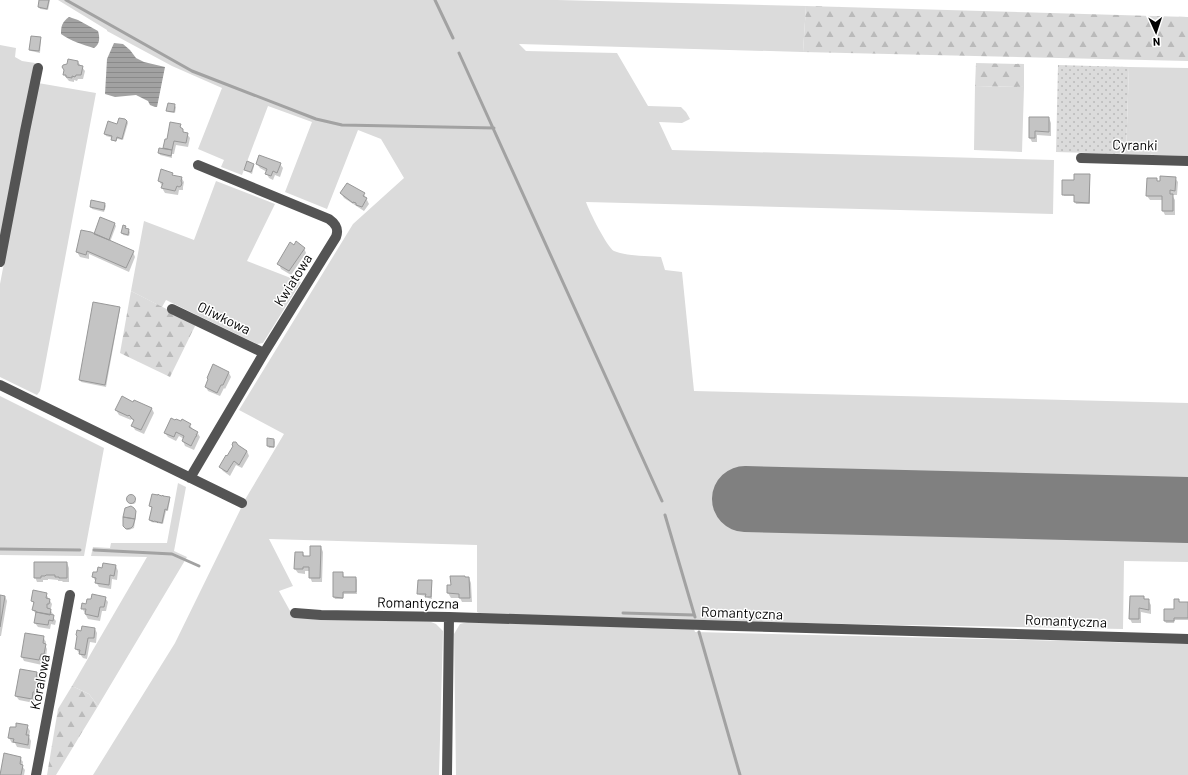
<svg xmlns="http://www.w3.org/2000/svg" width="1188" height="775" viewBox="0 0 1188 775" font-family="Barlow,sans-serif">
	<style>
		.green { fill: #dbdbdb }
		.forest { fill: url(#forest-firs) }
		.garden { fill: url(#garden-dots) }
		.water { fill: url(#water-rules) }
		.shadow { fill: #0003 }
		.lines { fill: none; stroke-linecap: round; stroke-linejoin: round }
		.stream { stroke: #a2a2a2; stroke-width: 3 }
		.runway { stroke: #808080; stroke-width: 66 }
		.building { fill: #c4c4c4; stroke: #989898 }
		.minor { stroke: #545454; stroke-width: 10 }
		.labels { text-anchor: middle; stroke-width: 3; stroke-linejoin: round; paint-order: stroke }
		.street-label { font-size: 14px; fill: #000; stroke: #fff }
	</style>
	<defs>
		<pattern id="forest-firs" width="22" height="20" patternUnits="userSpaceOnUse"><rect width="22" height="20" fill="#dbdbdb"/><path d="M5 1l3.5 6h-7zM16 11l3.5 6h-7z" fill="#bababa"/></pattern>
		<pattern id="garden-dots" width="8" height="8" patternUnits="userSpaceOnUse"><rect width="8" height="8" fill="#dbdbdb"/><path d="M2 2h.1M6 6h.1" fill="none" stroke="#bababa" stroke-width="1.8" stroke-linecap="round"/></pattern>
		<pattern id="water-rules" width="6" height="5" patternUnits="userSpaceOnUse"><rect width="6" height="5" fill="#a2a2a2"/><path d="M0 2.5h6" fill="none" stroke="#8a8a8a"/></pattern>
	</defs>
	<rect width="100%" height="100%" fill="#fff"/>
	<path class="green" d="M58,0H557L806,6L803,52L519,44L526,51L617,53L648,106L681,107L686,112L690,119L682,123L659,122L672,150L1054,160L1053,214L586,202C589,211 607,247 614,251C625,256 649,256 661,257L665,270L682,272L694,391L1188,403V562L1124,561L1123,629L845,624L483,615L477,612V545L269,539L293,586L279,591L294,618L431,622L436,624L443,631L439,775H93L175,643L246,498L284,434L239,410L353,224L404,178L381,139L358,130L327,209L285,192L312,122L268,106L242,175L221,167L224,160L198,149L222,88L172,66L107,31V30Z
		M0,45L16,48L15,57L22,61L35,63L0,253Z
		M1129,67L1188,68V156L1126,154Z
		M38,83L96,93L42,381L40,391L37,395L0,377V284Z
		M975,86L1024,87L1022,152L974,150Z
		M216,181L275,204L247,261L301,282L263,343L257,344L166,300L162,307L131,291L144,221L194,240Z
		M0,396L104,448L84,556L0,555Z
		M178,483L186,487L174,551L187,557L98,706L89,694L72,686L147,557L91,556L93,547L110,548L111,543H167Z
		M468,622L694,629L695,632L1188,644V775H456L454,634L460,624Z"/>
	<path class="forest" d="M806,6L1188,17V61L803,52Z
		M976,63L1024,64V87L975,86Z
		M131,291L196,324L170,377L120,353Z
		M72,686L89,694L98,706L56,775H47L58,709Z"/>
	<path class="garden" d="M1058,65L1129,67L1126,154L1056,152Z"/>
	<path class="water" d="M69,17L78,20L98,31C100,38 100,44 94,48C83,45 71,41 61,34C61,26 62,22 69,17Z
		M114,43L123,44L130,50L136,58L144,62L165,67L157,107H155L150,105L148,101L136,95L115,97L105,94L107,59Z"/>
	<path class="shadow" d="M40,0H50L48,10L40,9L39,7Z
		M40,38L41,40L40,53L31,51L30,50Z
		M78,62L85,71L83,79H78L77,81L74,80V82L69,81L64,75Z
		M174,105L176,107L175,113L168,112L167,110Z
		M1030,118H1049L1051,123V136L1037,135V142H1032L1030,138Z
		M127,121L128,123L123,140L117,139L116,142L114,141L113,140V138L106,136L105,134L118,125Z
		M180,125L184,133L187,134L190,138L188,147L176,145L174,154H172V158L160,155L159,153L164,150L165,140H168Z
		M257,164H280L283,168L280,177L275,175L273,180L269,178L267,174V172L260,168Z
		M253,165L254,166L252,174L246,171L245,170Z
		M172,174L173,176L181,177L184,182L183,187V190H179L178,195L165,193L162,188L163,186H162L159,181Z
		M1089,175L1090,177V204H1076L1075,202V196H1064L1063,194L1075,181Z
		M1175,178L1178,182L1177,195H1172L1175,200V215H1165L1163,211V200H1150L1147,196L1156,179L1158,182Z
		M341,193L364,194L369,204L364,211L344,198Z
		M92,201L105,204L106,206L104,212L92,209L91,207Z
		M115,224L116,226L110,242L133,252L135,257L129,272L89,254V259L80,257L77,252L95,235Z
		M125,227L130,232L129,236L123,235L122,233Z
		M304,248L306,253L291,275L281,269L279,264Z
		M119,308L120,309L106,387L81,382L80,380Z
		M229,373L231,377L225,389L224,388L220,396L208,391L206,387Z
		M135,401L152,409L154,413L144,434L135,430L133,426L134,422L133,420L131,419V420L119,415L116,410L134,403Z
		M190,425L193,430L197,432L200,437L194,450L185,446L183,441L184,439L179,436L176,441L168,437L165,433Z
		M274,440L275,442L274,448H269L268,446Z
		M238,446L247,451L249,456L242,468L236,465L230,476L223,471L220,467Z
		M129,496H131L134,497L136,502L134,504H131L129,503L128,498Z
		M169,498L170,500L168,511H166L163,524L151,522L150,520L152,508L150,506Z
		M136,512V515L134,528L129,530H127L124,526Z
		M321,547L323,552L322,582H312L310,577V571H305V574L298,573L295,569L303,553L305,557H311Z
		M67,563L69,568V582H63L62,581H58V580L48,579V580H43V582H37L35,577Z
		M116,566L118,571L117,580L112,579L111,589L99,587L93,577L103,569Z
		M334,573H343L344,578H356L357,580V594H344L343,599H335L334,597Z
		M469,578L471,583L472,602H462L460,598H451L448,593V586H452Z
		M431,581L432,583V599L428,598L426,596L420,595L418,594Z
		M46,594L52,604L51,608H49L53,614L52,616L56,621L55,625L51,624L50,629L38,627L35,623L36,614L33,610L34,604L32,601Z
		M0,596H5L7,601L1,636H0Z
		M1143,597L1145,600H1148L1151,605V614L1141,612V623H1132L1130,619Z
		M105,598L108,602L106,611H102L100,621L88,619L82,608Z
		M1179,600L1180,603H1188V620H1175L1174,623H1166L1165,621L1175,610Z
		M95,629L97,633L96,643L90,642L87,659L83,658L76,649L82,632Z
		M43,637L46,642L45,645L47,649L46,658H43L42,665L24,661L22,657Z
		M37,673L39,678L38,681L41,685L39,696H36L34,703L19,700L16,696Z
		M27,726L30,731L29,737L31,741L30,749L17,747L15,743H12L9,738Z
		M20,758L23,762L22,766L25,770L24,775H1Z"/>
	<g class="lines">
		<path class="stream" d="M66,0L192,71L316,119L342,125L494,128
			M435,0L453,38
			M459,53L662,501
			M665,515L695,617
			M0,549L80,550
			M94,550L172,554L199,566
			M623,613L694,615
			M699,632L740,775"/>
		<path class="runway" d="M745,499L1188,510"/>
	</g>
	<path class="building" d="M39,0H49L47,9L38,7Z
		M31,36L41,37L39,51L29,50Z
		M68,59L78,61V65L83,66L81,75H76L75,77L72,76V78L66,77V75H63L64,70L62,67L63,65L67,64Z
		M168,103L175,104L174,112L166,111Z
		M1029,117H1049V132L1035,131V138H1029Z
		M119,118L125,119L127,121L122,139L117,137L116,141L111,140L112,136L104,134L108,121L117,124Z
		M170,122L181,124L180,127L183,129V132L188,133L186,143L174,141L172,150L163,148L165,139H167Z
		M159,148L172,150L171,156L158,153Z
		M259,155L281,163L277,173L273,171L271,176L265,174L267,169L256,164Z
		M247,161L254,164L251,172L244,170Z
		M161,169L173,173L172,175L182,177L181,181L182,183L181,186L179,187L177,186L175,191L161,188L163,183L158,181Z
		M1074,174H1090L1089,203L1074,202V195H1062V180H1074Z
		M1160,176L1176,177L1175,191L1170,190V194H1173V211H1162V196H1146L1147,178H1157V181H1160Z
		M347,183L365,193L363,196L367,198L362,207L356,205V203L353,202V203L340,193Z
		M91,200L105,203L104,210L90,207Z
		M100,217L115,223L109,240L94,234Z
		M123,225L126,226L125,228L129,229L128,235L121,233Z
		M81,230L91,232L134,251L126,268L87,251L86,255L76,252Z
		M296,241L305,248L289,271L277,264L290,242L294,245Z
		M93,302L120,307L105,385L79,380Z
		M213,364L229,372L223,385H221L217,393L205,387L208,379L207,378Z
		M122,396L133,402L134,400L152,408L141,430L131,426L134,420L131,418V417L129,415L128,416L115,410Z
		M171,418L175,420L176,419L181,421L182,419L191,424L189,427L198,432L196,435L197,436H196L191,446L182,441L184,436L176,432L174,437L164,433Z
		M267,438L274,439V447L267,446Z
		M233,442H236L238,445L247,451L239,465L234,461L227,472L219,467L226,455L227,456L233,446L232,445Z
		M152,494L158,495V494L159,495L162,496L163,495V496L170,497L167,510L165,509L162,523L158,522L157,523L158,522L154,521L153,522V521L149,520L152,507L149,506Z
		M126.5 499a4.5 4.5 0 1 1 9 0a4.5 4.5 0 1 1-9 0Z
		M131,506L134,508L136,511L135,519L123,517L125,508Z
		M123,517L135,519L133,526L131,528L126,529L123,526Z
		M310,546H321L320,578H309V567H303V569H294L295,552H303V556H310Z
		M34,562H67V578H59V577H55V575H46L45,576H41V578H34Z
		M103,563L116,565L114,576L110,575L109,585L95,583L96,578L92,577L93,572H97L98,567L102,568Z
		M333,572H343V577H356V592H343V598L333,597Z
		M450,576H465V577H469L470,598H459V594L447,593V585H451Z
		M418,580H432L431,597H425L426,594H417Z
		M33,590L47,593L46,598L50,599L49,604H47V608L51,609L50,615L36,612V611L32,610L34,602L31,601Z
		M92,594L106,597L104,607H100L98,617L85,614L86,609H81L82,603L86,604L87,599H91Z
		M0,595L5,596L0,627Z
		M1130,596H1144V599H1149V610L1139,608V619H1129Z
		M1174,599H1179V602H1188V618H1174V621H1164V609H1174Z
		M36,612L54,615L53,621L49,620L48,625L34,623Z
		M82,626L95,628L94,638H88L85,655L79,654L80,650L75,649L77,636L76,635L77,630L81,631Z
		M25,633L44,636L43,643L46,644L44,654H41L39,660L21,657Z
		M20,669L37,672L36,679L39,680L38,687L36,692H33L32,699L15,696Z
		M16,723L28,725L26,735H29L28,745L13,742L14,739L8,738L10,727H16Z
		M4,753L21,757L20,764L23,765L21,775H0Z"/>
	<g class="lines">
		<path class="minor" d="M1081,158L1188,161
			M0,262L25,131L38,68
			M172,309L264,353
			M0,385L242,503
			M190,478L264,353L336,237C339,229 336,224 329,219L198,165
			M295,613L321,615L449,617L735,626L1188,639
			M36,775L70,595
			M447,775L449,617"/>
	</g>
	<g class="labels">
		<g class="street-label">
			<text transform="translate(1135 145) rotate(1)" y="5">Cyranki</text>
			<text transform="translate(293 280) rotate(-58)" y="5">Kwiatowa</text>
			<text transform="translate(224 318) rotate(26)" y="5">Oliwkowa</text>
			<text transform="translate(418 603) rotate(1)" y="5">Romantyczna</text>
			<text transform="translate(742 613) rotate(2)" y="5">Romantyczna</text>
			<text transform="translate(1066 621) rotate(2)" y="5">Romantyczna</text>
			<text transform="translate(40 682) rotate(-79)" y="5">Koralowa</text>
		</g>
	</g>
	<g transform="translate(1156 32) rotate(177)" stroke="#ffffff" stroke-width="3" paint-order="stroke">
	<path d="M0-3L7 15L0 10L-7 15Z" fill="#000000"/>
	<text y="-6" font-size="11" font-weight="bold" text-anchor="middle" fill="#000000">N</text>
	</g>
</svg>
